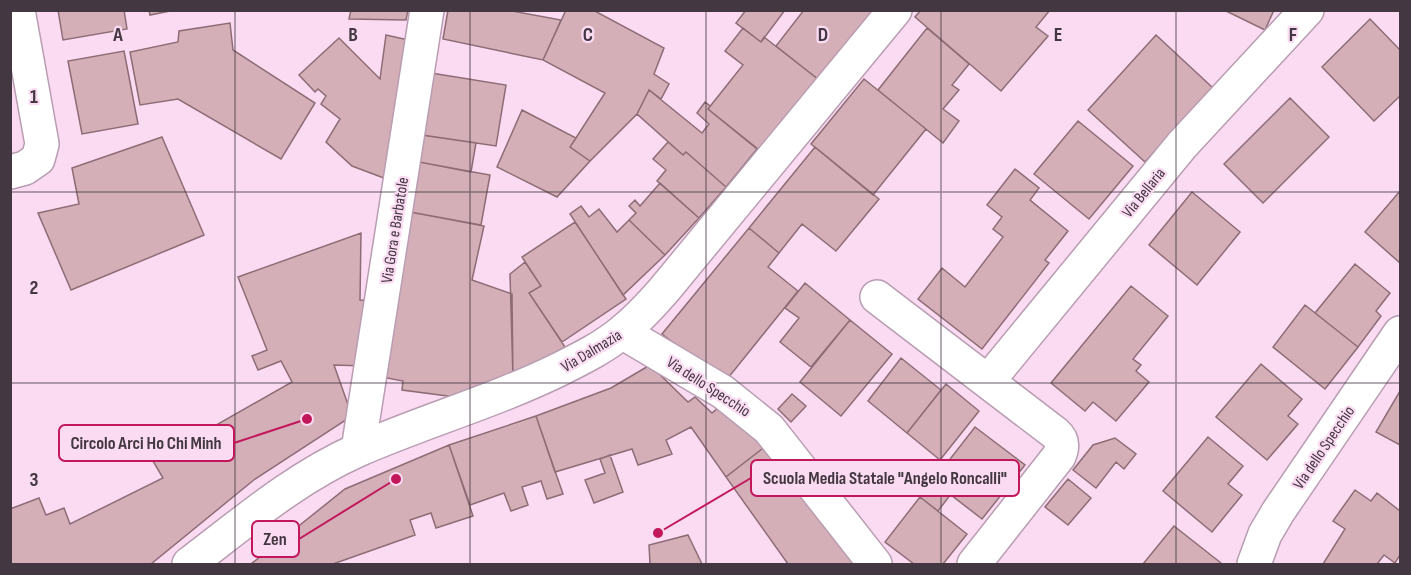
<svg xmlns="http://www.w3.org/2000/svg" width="1411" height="575" viewBox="0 0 1411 575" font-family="'Sofia Sans Condensed',sans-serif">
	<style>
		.building { fill: #d5afb8; stroke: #8e6c75; stroke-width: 1.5 }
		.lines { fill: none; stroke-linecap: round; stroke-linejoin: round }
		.minor-casing { stroke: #b99db2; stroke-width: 36 }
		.minor { stroke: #fff; stroke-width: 33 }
		.grid { fill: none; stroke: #433741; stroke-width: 1.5; stroke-opacity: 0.55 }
		.labels { text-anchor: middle; stroke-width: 4.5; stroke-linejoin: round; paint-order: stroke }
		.street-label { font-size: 16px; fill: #433741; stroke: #fadbf2 }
		.grid-label { font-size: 20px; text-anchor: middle; font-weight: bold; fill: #433741; stroke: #fadbf2; stroke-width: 4.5; stroke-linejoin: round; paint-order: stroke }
		.leader { fill: none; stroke: #c2185b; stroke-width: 2 }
		.callout-dot { fill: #c2185b; stroke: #fadbf2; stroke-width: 2 }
		.callout { fill: #fadbf2; stroke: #c2185b; stroke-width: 2 }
		.callout-label { font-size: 18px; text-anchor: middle; font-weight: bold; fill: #433741 }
	</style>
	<rect width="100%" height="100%" fill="#fadbf2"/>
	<path class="building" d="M58,10H124L127,29L63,40Z
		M149,10H175L150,15Z
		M351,10H408L406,20L349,19Z
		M448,10H507L561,20L543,60L443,39Z
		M566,10H593L664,48L654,74L669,84L661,99L649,90L637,114L590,161L570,147L605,93L543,60Z
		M746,10H785L761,42L736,23Z
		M804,10H874L819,80L776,46Z
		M921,10H1050L1036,27L1048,36L1001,91L915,17Z
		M1224,10H1274L1265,30Z
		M1370,19L1400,50V96L1374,121L1322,67Z
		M230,23L233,50L315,103L281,159L178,99L140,105L130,52L178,42L179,31Z
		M743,28L761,42L764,37L819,80L763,153L708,109L743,65L725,51Z
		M927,28L969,64L952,85L959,90L943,109L959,121L943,143L878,90Z
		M386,35L413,41L389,180L352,166L326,142L340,119L321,104L326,96L318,89L315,92L299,75L339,38L380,79Z
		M1156,35L1213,88L1145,162L1088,110Z
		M124,51L138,124L82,134L68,61Z
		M431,73L506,85L496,146L422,135Z
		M864,79L926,129L873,195L811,144Z
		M649,90L702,133L709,124L697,113L705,102L710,106L708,109L757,149L726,187L686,152L683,155L637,114Z
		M1290,98L1329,137L1263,203L1224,164Z
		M522,110L576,138L570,147L590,161L557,197L497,167Z
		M1078,121L1133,166L1089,219L1034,174Z
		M422,135L476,143L471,172L419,162Z
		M162,137L204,235L71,290L38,213L79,204L72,168Z
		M668,142L683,155L686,152L726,187L699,218L657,181L666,170L653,159Z
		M815,147L879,199L836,251L802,224L779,253L749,228Z
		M419,162L490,175L481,225L410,212Z
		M1015,169L1039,188L1030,200L1068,231L1045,260L1049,263L982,349L918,299L942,268L965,287L1003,237L993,229L1002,217L987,205Z
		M660,183L699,218L665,255L629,220L636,213L629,206L635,200L640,206Z
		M1400,191V263L1365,232Z
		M1192,192L1240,232L1197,285L1149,245Z
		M581,206L589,217L599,209L617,232L629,220L665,255L623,295L570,214Z
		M410,212L484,226L472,280L512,294L513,378L463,398L402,390L403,381L382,377Z
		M575,222L626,299L562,342L529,293L541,286L522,257Z
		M749,228L779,253L768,267L798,291L724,383L662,334Z
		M361,233L360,300L371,301L365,366L334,365L352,416L255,479L151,564H10V509L39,498L46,515L64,508L70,524L163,478L153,461L292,382L281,361L258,370L252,356L267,350L238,277Z
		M525,262L541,286L529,293L565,347L513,378L510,274Z
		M1355,264L1390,293L1376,311L1381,316L1358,347L1315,313Z
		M805,283L850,320L811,367L780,342L799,318L785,308Z
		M1131,286L1168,316L1133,359L1141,365L1136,371L1149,382L1116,421L1093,402L1085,411L1051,383Z
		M1305,305L1358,347L1325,389L1273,347Z
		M850,320L892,354L841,416L800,382Z
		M901,358L941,390L907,433L868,401Z
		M1261,364L1302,399L1288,416L1298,424L1267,460L1216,417Z
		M650,365L688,402L695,397L712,413L725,402L767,445L726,477L691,427L666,440L672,454L638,465L632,449L555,472L536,416L611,388Z
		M946,384L979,411L940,460L907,433Z
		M1400,391V445L1376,432Z
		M792,394L806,406L791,422L778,409Z
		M536,416L563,494L547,499L541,481L522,487L528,505L511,511L504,493L470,505L449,445Z
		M975,427L1025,465L982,519L933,481Z
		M1208,437L1243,466L1228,484L1242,495L1212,532L1163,491Z
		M1115,438L1136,454L1124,469L1116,462L1096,488L1073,470L1093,445Z
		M449,445L473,516L436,528L431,513L410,520L415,535L333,564H251L345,489Z
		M767,445L855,564H788L726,477Z
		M610,455L623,492L594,503L585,480L605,473L600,459Z
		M1068,479L1091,498L1068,525L1045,507Z
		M933,481L951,494L938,511L920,497Z
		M1355,490L1371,501L1377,493L1400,511V555L1395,563L1384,555L1377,564H1323L1345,529L1333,521Z
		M920,497L967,534L943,564H914L885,542Z
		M1174,526L1221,563L1220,564H1143Z
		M688,535L702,564H650L649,545Z"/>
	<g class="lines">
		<g class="minor-casing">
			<path id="minor" d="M10,172L25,168L38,159L42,144L18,10
				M877,297L1055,433C1063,440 1063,447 1059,456L974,564
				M622,332L723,392L769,429L875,564
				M988,381L1182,145L1307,10
				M358,450L427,10
				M189,564C243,523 295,478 358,450C424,421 495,401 560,369C582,358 604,347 622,332C638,319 651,305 664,290L895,10
				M1254,564L1265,534L1278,512L1400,333"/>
		</g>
		<use href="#minor" class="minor"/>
	</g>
	<path class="grid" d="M235,10V564M470,10V564M706,10V564M941,10V564M1176,10V564M10,192H1400M10,383H1400"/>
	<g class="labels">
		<g class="street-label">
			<text transform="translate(1143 192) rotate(-51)" y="6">Via Bellaria</text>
			<text transform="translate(394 230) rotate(-81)" y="6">Via Gora e Barbatole</text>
			<text transform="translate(591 350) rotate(-31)" y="6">Via Dalmazia</text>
			<text transform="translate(709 386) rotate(33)" y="6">Via dello Specchio</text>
			<text transform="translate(1323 447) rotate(-56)" y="6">Via dello Specchio</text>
		</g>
	</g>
	<g class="grid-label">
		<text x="118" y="41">A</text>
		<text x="353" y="41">B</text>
		<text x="588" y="41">C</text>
		<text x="823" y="41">D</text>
		<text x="1058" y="41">E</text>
		<text x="1293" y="41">F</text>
		<text x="34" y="103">1</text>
		<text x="34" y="294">2</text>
		<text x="34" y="486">3</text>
	</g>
	<path class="leader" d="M307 419L234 443M658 533L751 478M396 479L299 539"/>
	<g class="callout-dot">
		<circle cx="307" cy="419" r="6"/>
		<circle cx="658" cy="533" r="6"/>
		<circle cx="396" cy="479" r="6"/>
	</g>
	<g class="callout">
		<rect x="59" y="425" width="175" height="36" rx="6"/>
		<rect x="751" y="460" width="268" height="36" rx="6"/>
		<rect x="252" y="521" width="47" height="36" rx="6"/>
	</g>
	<g class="callout-label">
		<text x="146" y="449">Circolo Arci Ho Chi Minh</text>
		<text x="885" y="484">Scuola Media Statale "Angelo Roncalli"</text>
		<text x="275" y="545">Zen</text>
	</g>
	<rect width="1411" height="575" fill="none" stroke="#433741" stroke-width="24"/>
</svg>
